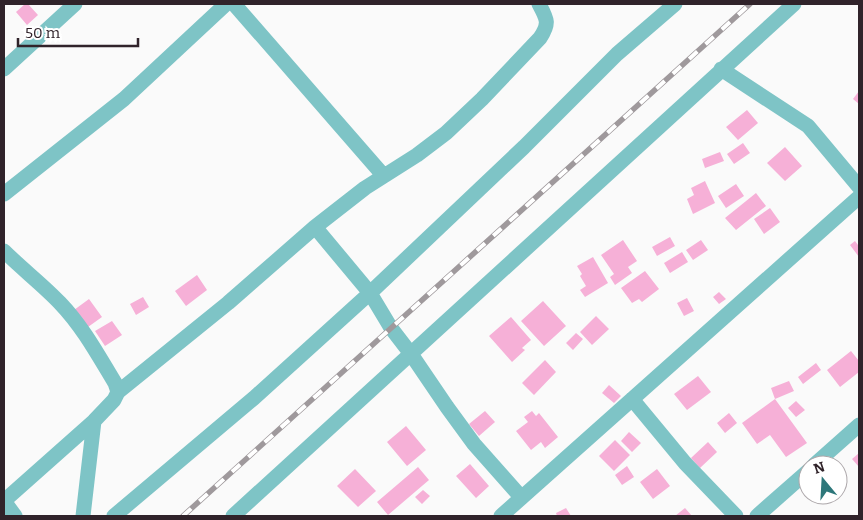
<svg xmlns="http://www.w3.org/2000/svg" width="863" height="520" viewBox="0 0 863 520" font-family="Bitter,serif">
	<style>
		.building { fill: #f6b0d7 }
		.lines { fill: none; stroke-linecap: round; stroke-linejoin: round }
		.street { stroke: #7ec4c6; stroke-width: 15 }
		.rail-casing { stroke: #9f999c; stroke-width: 5.5 }
		.rail { stroke: #fff; stroke-width: 4; stroke-dasharray: 11; stroke-linecap: butt }
	</style>
	<rect width="100%" height="100%" fill="#fafafa"/>
	<path class="building" d="M25,4H28L38,15L27,25L16,12Z
		M859,91V104L853,99Z
		M747,110L758,123L738,140L726,127Z
		M743,143L750,153L734,164L727,154Z
		M785,147L802,166L785,181L767,163Z
		M720,152L724,161L705,168L702,159Z
		M705,181L715,203L693,214L687,199L694,195L691,188Z
		M736,184L744,196L726,208L718,196Z
		M756,193L766,206L736,230L725,218Z
		M770,208L780,222L764,234L754,219Z
		M670,237L675,246L657,256L652,247Z
		M623,240L637,261L628,267L632,273L615,285L610,277L614,274L601,255Z
		M701,240L708,250L693,260L686,250Z
		M855,241L858,245L859,244V257L850,245Z
		M682,252L688,262L670,273L664,263Z
		M593,257L608,283L585,297L580,290L586,286L580,276L582,274L577,266Z
		M645,271L659,289L642,302L639,299L632,303L621,288Z
		M197,275L207,290L186,306L175,291Z
		M719,292L726,299L719,304L713,297Z
		M143,297L149,307L136,315L130,304Z
		M687,298L694,311L684,316L677,303Z
		M89,299L102,317L88,327L74,310Z
		M543,301L566,326L544,346L521,321Z
		M596,316L609,329L592,345L580,332Z
		M511,317L531,340L522,348L525,350L512,362L489,336Z
		M112,321L122,335L105,346L95,331Z
		M576,333L583,339L573,350L566,343Z
		M851,351L859,361V372L840,387L827,370Z
		M545,360L556,372L534,395L522,383Z
		M816,363L821,370L803,384L798,377Z
		M698,376L711,392L687,410L674,394Z
		M789,381L794,391L775,399L771,388Z
		M609,385L621,396L614,403L602,393Z
		M775,399L807,443L786,457L770,435L757,444L742,423Z
		M796,401L805,410L796,417L788,408Z
		M485,411L495,422L479,436L469,424Z
		M532,411L536,416L539,413L558,437L545,448L541,442L531,450L516,431L528,422L524,417Z
		M729,413L737,423L725,433L717,423Z
		M406,426L426,450L407,466L387,442Z
		M629,432L641,443L632,452L621,441Z
		M615,440L630,455L614,471L599,456Z
		M708,442L717,452L700,468L691,458Z
		M859,453V467L852,459Z
		M470,464L489,486L476,498L456,476Z
		M627,466L634,477L622,485L615,475Z
		M418,467L429,480L388,515L377,502Z
		M355,469L376,491L358,507L337,486Z
		M657,469L670,486L653,499L640,482Z
		M423,490L430,496L422,504L415,497Z
		M566,508L571,516H557L556,513Z
		M685,508L692,516H675Z"/>
	<g class="lines">
		<path class="street" d="M234,4L383,175
			M4,69L75,4
			M721,69L808,126L859,187
			M4,194L124,99L226,4
			M315,227L370,293L391,328L411,354L447,407L474,444L521,497
			M4,251C22,269 43,285 60,303C83,327 98,355 115,383L118,392L114,400L94,421L4,501
			M118,392L228,303L315,227L365,188L417,155L446,133L482,99L540,38C550,23 547,19 539,4
			M632,399L685,463L736,516
			M814,465L859,425
			M4,501L15,516
			M83,516L94,421
			M114,516L254,398L370,293L524,147L617,54L675,4
			M233,516L794,4
			M501,516L859,197
			M757,516L808,471"/>
		<g class="rail-casing">
			<path id="rail" d="M183,516L750,4"/>
		</g>
		<use href="#rail" class="rail"/>
	</g>
	<rect width="863" height="520" fill="none" stroke="#30232a" stroke-width="10"/>
	<g transform="translate(823 480) rotate(342)"><circle r="24" fill="#ffffff" stroke="#aca7aa"/>
	<path d="M0-4L9 19L0 12L-9 19Z" fill="#2d777a"/>
	<text y="-8" font-size="14" font-weight="bold" text-anchor="middle" fill="#30232a">N</text>
	</g>
	<path d="M18 38v8h120v-8" fill="none" stroke="#30232a" stroke-width="2.5"/>
	<text x="25" y="38" font-size="15" fill="#30232a" stroke="#ffffff" stroke-width="4" paint-order="stroke">50 m</text>
</svg>
